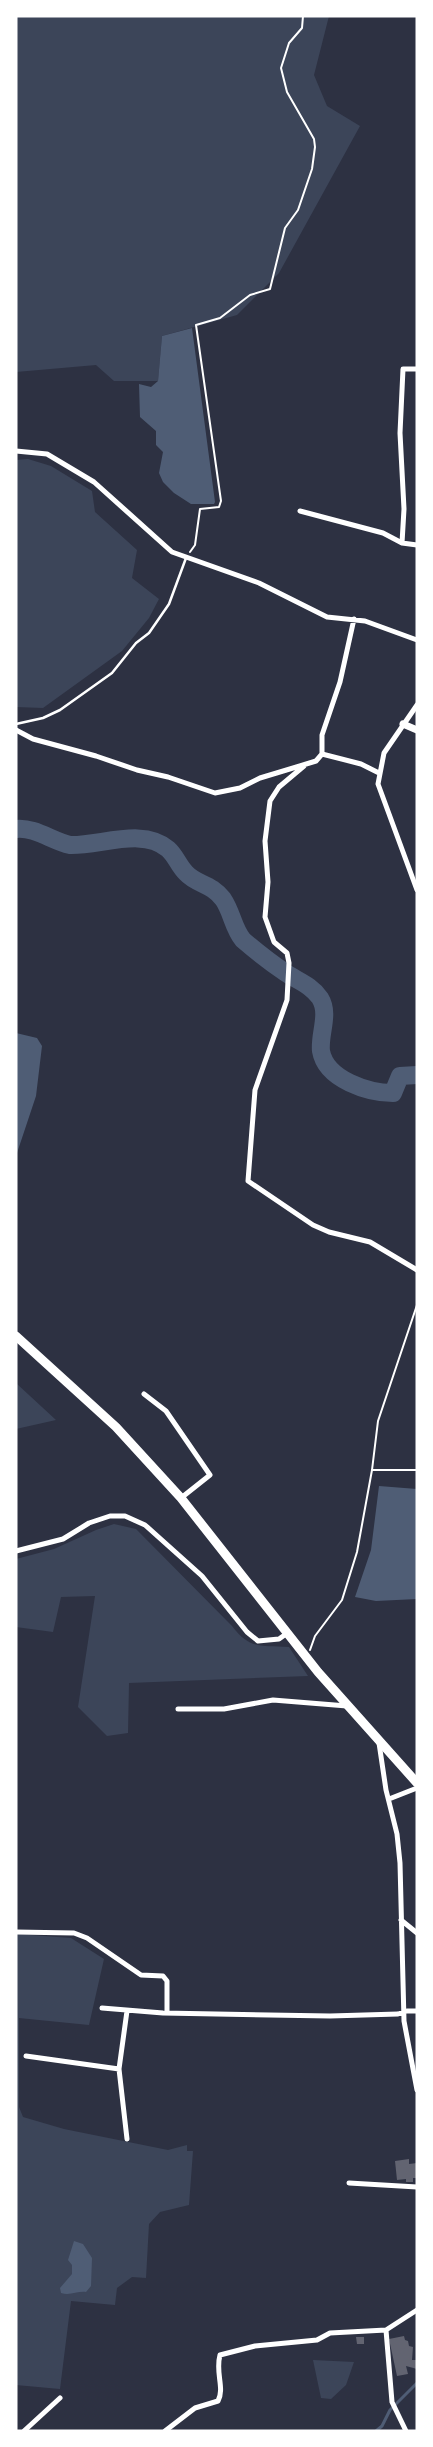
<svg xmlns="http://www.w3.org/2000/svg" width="433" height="2447" viewBox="0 0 433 2447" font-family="'DM Sans',sans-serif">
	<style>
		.green { fill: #3c4559 }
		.water { fill: #4f5d75 }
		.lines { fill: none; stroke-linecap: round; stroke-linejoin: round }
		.stream { stroke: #4f5d75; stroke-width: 3 }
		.river { stroke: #4f5d75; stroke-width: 18 }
		.building { fill: #626471 }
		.path { stroke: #fff; stroke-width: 2 }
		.service { stroke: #fff; stroke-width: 2.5 }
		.minor { stroke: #fff; stroke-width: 5 }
		.tertiary { stroke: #fff; stroke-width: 7 }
		.primary { stroke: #fff; stroke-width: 9 }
	</style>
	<rect width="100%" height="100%" fill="#2d3142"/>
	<path class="green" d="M16,16H329L314,75L327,106L360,126L279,273L237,315L162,336L158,381H114L96,365L16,372Z
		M28,459L51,466L92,491L95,512L137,550L132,578L159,599L149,618L122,651L43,708L16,707V460Z
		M16,1383L56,1420L16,1429Z
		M114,1524L136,1529L232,1626C250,1650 261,1645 289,1647L308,1676L129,1683L128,1733L107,1736L78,1707L95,1596L61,1597L53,1632L16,1627V1559L54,1549L96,1530Z
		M16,1934L71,1938L104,1959L89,2025L19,2018V2107L23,2117L64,2129L168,2150L187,2145V2151H193L189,2205L160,2212L149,2224L146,2278L132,2277L117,2288L115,2305L71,2301L60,2389L16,2385Z
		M313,2360L354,2362L346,2385L331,2399L321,2398Z"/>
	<path class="water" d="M192,328L215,502L214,504H191L174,493L163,482L159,473L163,452L156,445V431L140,417L139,384L151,387L158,381L162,336Z
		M16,1033L37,1038L42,1046L36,1096L16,1156Z
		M379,1486L417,1489V1599L376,1601L355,1597L371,1550Z
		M74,2241L83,2244L92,2258L91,2286L86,2292C77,2291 70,2296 61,2293L60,2288L72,2274V2265L68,2260Z"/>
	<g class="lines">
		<path class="stream" d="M376,2431L382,2426L390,2410L417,2383"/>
		<path class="river" d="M16,829C35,827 52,841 70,845C100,846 143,827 168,849C176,856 178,865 186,873C197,885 211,883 223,899C232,912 233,928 243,940C257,952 271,963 286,973C298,981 311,985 320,998C330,1014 319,1034 321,1051C326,1080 369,1093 393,1093L400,1076L417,1075"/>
	</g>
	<path class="building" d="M409,2159V2164L417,2163V2178H413V2182H406V2179L397,2180L395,2161Z
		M404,2336L405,2340L408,2341L409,2346L413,2347L412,2360H417V2369L406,2366L408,2374L397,2376L389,2339Z
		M356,2337H364V2344H357Z"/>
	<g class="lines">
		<path class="path" d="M190,552L195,545L200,509L219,507L221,501L196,325L220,318L250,295L270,289L285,228L298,210L312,169L315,147L314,139L287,92L281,68L289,43L302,28L303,16
			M372,1470H417
			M310,1650L315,1636L342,1600L357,1552L372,1470L378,1421L417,1305"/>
		<path class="service" d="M16,724L43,718L60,710L112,673L136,643L149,633L169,604L186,558"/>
		<path class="minor" d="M16,451L47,454L94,482L172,552L259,583L327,617L365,621L417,640
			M300,511L383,533L402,543L417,545
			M402,543L404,509L400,433L403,369H417
			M417,705L384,753L378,784L417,890
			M16,730L33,739L96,756L137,770L168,777L215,793L240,788L260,778L316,761L322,754V735L340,682L354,619
			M322,754L361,764L379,773
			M304,766L279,787L270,801L265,841L268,882L265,917L274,942L287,953L289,963L287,1000L255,1090L248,1181L313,1225L329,1232L370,1242L417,1270
			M144,1394L166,1411L210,1475L181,1498
			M16,1551L63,1539L89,1523L110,1516H125L145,1525L202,1576L247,1632L258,1641L279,1639L286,1634
			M178,1709H224L273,1700L347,1706
			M379,1743L386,1790L397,1834L400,1863L404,2021L417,2090
			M389,1799L417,1788
			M401,1920L417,1933
			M16,1932L74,1933L87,1938L141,1975L163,1976L167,1981V2012
			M102,2008L163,2013L330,2016L398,2014L407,2011H417
			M127,2011L119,2069L127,2139
			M26,2056L119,2069
			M349,2183L417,2187
			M24,2431L60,2398
			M165,2431L195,2408L218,2401C225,2388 215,2373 220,2355L255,2346L317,2340L330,2333L386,2330
			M406,2431L392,2402L386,2330L417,2310"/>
		<path class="tertiary" d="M403,724L417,730"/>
		<path class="primary" d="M16,1336L116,1427L181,1498L318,1672L417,1783"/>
	</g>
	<rect width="433" height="2447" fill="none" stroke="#ffffff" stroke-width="35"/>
</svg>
